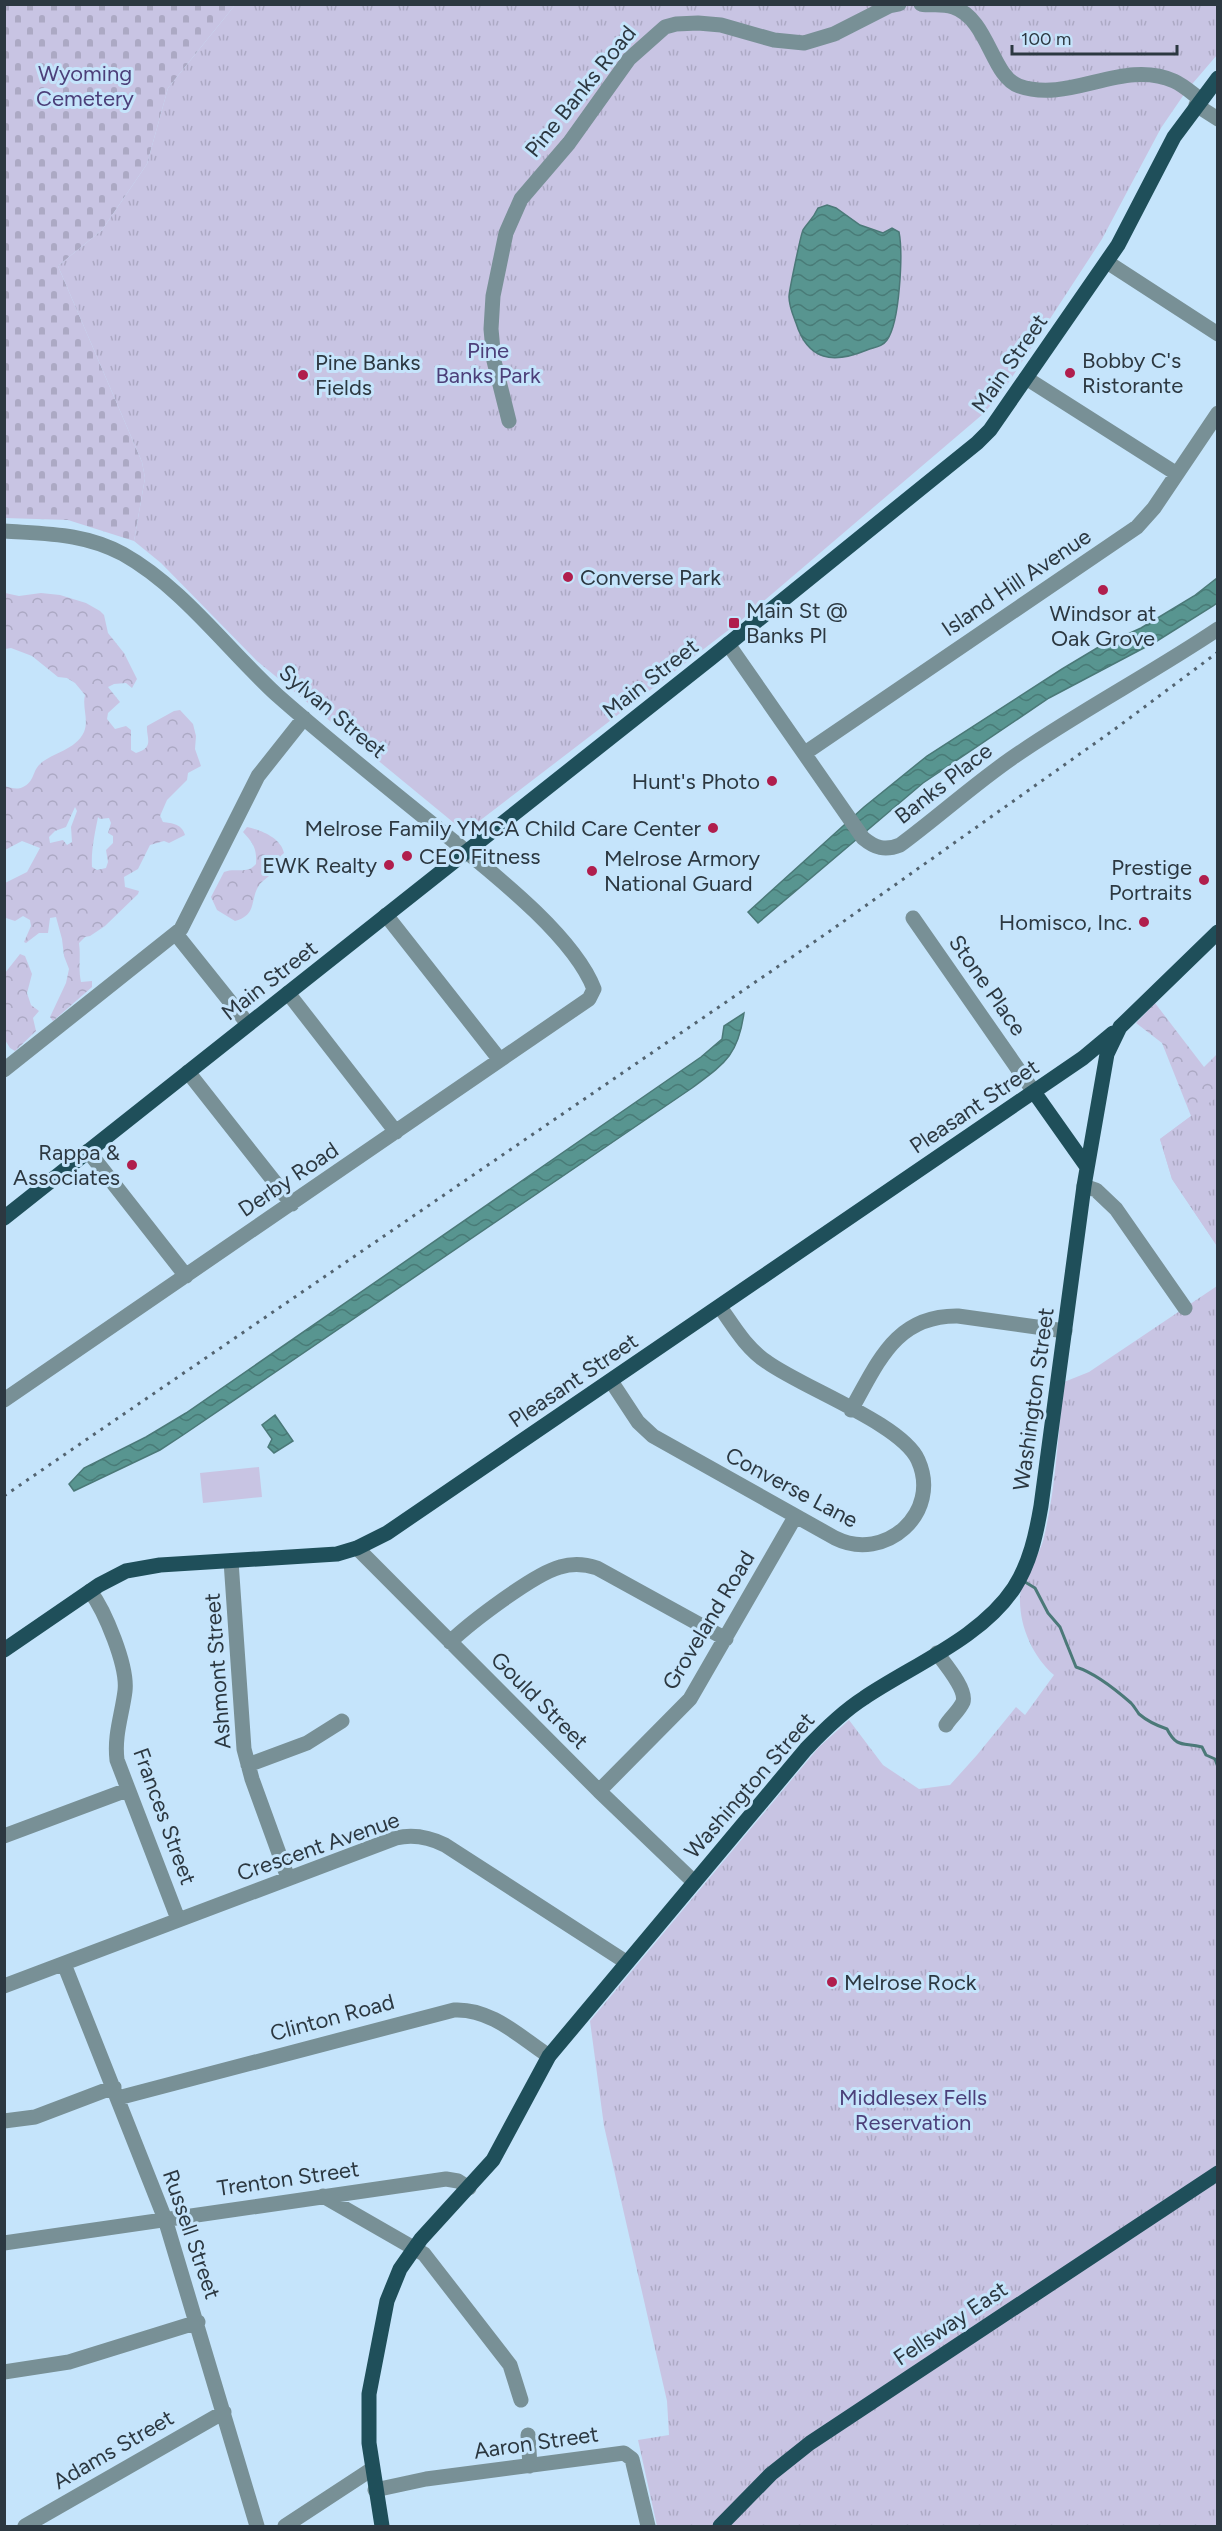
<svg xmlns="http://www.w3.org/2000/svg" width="1222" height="2531" viewBox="0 0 1222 2531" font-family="Figtree,sans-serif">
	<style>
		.grass { fill: #c8c4e3 }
		.forest { fill: url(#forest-crowns); fill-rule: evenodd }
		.cemetery { fill: url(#cemetery-stones) }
		.park { fill: url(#park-tufts) }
		.water { fill: url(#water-waves); stroke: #4b7978; stroke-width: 1.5 }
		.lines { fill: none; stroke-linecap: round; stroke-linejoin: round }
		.stream { stroke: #4b7978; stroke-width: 3 }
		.minor { stroke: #789096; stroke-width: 15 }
		.major { stroke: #1f4f5a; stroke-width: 15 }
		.rail { stroke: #536471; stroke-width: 3; stroke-dasharray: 3 6; stroke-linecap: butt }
		.poi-dot { fill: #b01e4d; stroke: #c5e4fb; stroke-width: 2 }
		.labels { text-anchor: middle; stroke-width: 6; stroke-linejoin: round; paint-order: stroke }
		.park-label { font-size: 22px; fill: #4c3f79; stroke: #c5e4fb }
		.street-label { font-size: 22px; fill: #2c3841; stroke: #c5e4fb }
		.poi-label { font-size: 22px; fill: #2c3841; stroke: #c5e4fb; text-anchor: start }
	</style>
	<defs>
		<pattern id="forest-crowns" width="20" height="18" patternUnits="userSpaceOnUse" patternTransform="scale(1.5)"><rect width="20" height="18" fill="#c8c4e3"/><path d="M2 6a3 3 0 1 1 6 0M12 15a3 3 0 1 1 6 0" fill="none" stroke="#aca9c4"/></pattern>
		<pattern id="cemetery-stones" width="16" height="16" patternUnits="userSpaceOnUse" patternTransform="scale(1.5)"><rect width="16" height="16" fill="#c8c4e3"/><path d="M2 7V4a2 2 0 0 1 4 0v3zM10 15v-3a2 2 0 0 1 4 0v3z" fill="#aca9c4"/></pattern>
		<pattern id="park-tufts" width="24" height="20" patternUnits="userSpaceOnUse" patternTransform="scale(1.5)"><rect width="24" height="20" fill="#c8c4e3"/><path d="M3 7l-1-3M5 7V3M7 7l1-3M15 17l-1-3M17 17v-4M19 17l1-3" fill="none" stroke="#aca9c4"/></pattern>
		<pattern id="water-waves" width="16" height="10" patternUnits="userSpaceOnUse" patternTransform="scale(1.5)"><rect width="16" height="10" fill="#589590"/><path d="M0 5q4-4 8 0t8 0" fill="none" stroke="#497b77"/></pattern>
	</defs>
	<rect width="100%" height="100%" fill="#c5e4fb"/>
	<path class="grass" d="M259,1467L262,1497L203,1503L200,1473Z"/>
	<path class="forest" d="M5,593L19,596L41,593L60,595L86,603L100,611L104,615L108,633L124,653L137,679L132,688L126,683L114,684L108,687L120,702L108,713L107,719L115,729L126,726L131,730V750L136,753C155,747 146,738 147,726L174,711L180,710L193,724L196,736L195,749L201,766L188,773L187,780L167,800L160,816L163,822C172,823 182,824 185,835L169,843L164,841L150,845L138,869L124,877L125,887L139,891L138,894L105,926L90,936L85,937L79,943C81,957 78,968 81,982L92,981V987L53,1021L50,1017L66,983L69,969L64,956L62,939L56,917L50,918L48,933H39L26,943L24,942L31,926L30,920L23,916L15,921L6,918L5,883L27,872L40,848L22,841L5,850V786C11,788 17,790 23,787C34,782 32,773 39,765C52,752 75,751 84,732C89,720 82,707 85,695L75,683L67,678L58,677L32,656L11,648L5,649ZM75,807L77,811L71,827L72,842L67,845L63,840L50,843L49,837L55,831L66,827ZM98,817L100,819L109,818L111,823L108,833L113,836V843L106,850L108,862L106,868L97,870L92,867C91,850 95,833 98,817Z
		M247,827C261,830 281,838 284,853C276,859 277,865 272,873C268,878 261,881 258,887C250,901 257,915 235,921L217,910L211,897L224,872C235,867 247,875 256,864C257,848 253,843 243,832Z
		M20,954L25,956L32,974L27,993L31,1005L39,1011L33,1018L36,1031L15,1051L10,1048L5,1040V973Z
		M1155,1003L1204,1067L1217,1054V1246L1172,1179L1160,1139L1191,1116L1162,1043L1136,1023Z"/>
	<path class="cemetery" d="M4,5H235L168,88L147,164L102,230L58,266L142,462L145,478L134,541L68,520L5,518Z"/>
	<path class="park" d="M235,5H1217V55L1187,90L1161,128L1102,239L1003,391L983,414L739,622L465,832L257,661L161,563L134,541L145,478L142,462L58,266L102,230L147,164L168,88Z
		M1217,1097V1246L1172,1179L1160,1139Z
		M1217,1286V2526H657L638,2440L669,2435L667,2401L604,2126L590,2021L819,1747L849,1720L883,1765L919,1789L950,1785L977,1755L1016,1707L1025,1715L1054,1675C1033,1657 1019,1626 1020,1597C1021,1581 1040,1556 1044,1537C1056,1487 1058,1433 1064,1382L1089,1372Z"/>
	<path class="water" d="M827,205L836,208L860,225L883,233L892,228L899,232C903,253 900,322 887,340C882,347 875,347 867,350C833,364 808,361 796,323C793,315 789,306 789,297C789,291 801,234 803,230C809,221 813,219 818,208Z
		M1217,578V603L1213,606L1157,641L1049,698L923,783L758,923L748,912L864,807L927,756L1062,669L1097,648L1141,628L1194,596Z
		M744,1013C738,1056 724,1064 692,1088L183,1435L160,1450L74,1491L69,1484L84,1468L146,1437L186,1413L701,1057L722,1039L724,1026Z
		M275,1415L293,1441L274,1453L268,1447L272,1439L262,1425Z"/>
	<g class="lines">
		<path class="stream" d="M1025,1582L1035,1588L1048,1613L1060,1627L1076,1667C1095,1673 1115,1689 1131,1703C1134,1706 1136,1710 1139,1714C1146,1720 1158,1726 1167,1729C1177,1749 1184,1742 1202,1747L1206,1755L1215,1759L1218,1767"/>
		<path class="minor" d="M921,4C932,6 942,3 953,7C989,19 991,76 1019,86C1070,104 1123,58 1174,81C1183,85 1192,93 1200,99
			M1196,105L1218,119
			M1107,262L1218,334
			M1026,378L1177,474
			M509,421L494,361L491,329L493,296L506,233L521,199L569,143L629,59L665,27L676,24L698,23L721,25L774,40L804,43L834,34L889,6L899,4
			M4,531C47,534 84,533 123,554C182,587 227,649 277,695C330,742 386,786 441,831C486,868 573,934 594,989L589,999L4,1400
			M728,644L863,838C875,848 885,851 900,845C938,817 973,785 1012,758C1078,712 1151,674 1218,629
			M805,753L1137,527L1154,508L1218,413
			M386,915L500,1060
			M913,918L1034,1092
			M176,934L248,1024
			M288,993L396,1132
			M4,1070L181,929L258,776L304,718
			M188,1072L292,1204
			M88,1151L186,1276
			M1084,1186L1096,1190L1116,1209L1185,1308
			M611,1381L638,1422L653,1436L835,1538C885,1563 942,1513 918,1460C902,1424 803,1388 767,1362C746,1348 734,1327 720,1307
			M851,1410C878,1363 895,1315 958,1316L1065,1331
			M357,1548L599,1791L694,1882
			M231,1561L244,1749L252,1779L288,1878
			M90,1591C105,1611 128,1666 125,1691C122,1715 114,1735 117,1760L178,1919
			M450,1642C471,1622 534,1574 560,1567C573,1563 585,1564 597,1568L726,1639
			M937,1653C944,1663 967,1689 963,1702C959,1711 950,1718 946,1725
			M248,1765L307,1743L342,1721
			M599,1791L690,1699L795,1517
			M4,1836L127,1790
			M64,1964L165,2219L257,2526
			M4,1986L396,1838C413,1834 429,1837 445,1845L626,1962
			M118,2098L454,2010C491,2008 520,2037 549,2056
			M4,2121L35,2117L114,2087
			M323,2196L424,2254L510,2365L521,2400
			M4,2243L446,2179L458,2181L469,2188
			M4,2372L69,2362L198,2322
			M528,2435L530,2466
			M375,2490L426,2479L624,2453L632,2459L648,2526
			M25,2526L224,2412
			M285,2526L372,2469"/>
		<path class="major" d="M1034,1092L1087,1167
			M4,1218L711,658L977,443L990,430L1118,245L1174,137L1218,78
			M4,1650L99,1585L126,1571L160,1565L337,1554L357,1548L387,1533L1083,1058L1113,1033
			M382,2526L369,2443V2394L387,2301L400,2269L421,2239L493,2160L549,2056L806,1749C824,1730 842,1712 864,1698C913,1665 981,1638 1014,1588C1030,1563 1036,1535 1041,1506L1084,1186L1107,1054L1120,1027L1218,932
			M720,2526L771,2474L810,2443L1218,2173"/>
		<path class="rail" d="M4,1496L830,931L1115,729L1218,652"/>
	</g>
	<g class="poi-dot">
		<circle cx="1070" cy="373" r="6"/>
		<circle cx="303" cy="375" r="6"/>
		<circle cx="568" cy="577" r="6"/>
		<circle cx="1103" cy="590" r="6"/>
		<rect x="728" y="617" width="12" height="12" rx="3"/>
		<circle cx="772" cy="781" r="6"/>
		<circle cx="713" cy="828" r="6"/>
		<circle cx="407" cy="856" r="6"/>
		<circle cx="389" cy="865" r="6"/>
		<circle cx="592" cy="871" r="6"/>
		<circle cx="1204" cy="880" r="6"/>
		<circle cx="1144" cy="922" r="6"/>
		<circle cx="132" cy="1165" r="6"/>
		<circle cx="832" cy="1982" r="6"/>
	</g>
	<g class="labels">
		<g class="park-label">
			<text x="85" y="81">Wyoming<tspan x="85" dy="25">Cemetery</tspan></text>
			<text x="488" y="358">Pine<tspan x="488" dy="25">Banks Park</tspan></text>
			<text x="913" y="2105">Middlesex Fells<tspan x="913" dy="25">Reservation</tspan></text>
		</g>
		<g class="street-label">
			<text transform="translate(580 91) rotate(-51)" y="8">Pine Banks Road</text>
			<text transform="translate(1009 363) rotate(-55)" y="8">Main Street</text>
			<text transform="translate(1016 582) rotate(-34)" y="8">Island Hill Avenue</text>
			<text transform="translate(650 678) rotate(-38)" y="8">Main Street</text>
			<text transform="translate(333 711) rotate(40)" y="8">Sylvan Street</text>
			<text transform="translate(943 783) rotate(-38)" y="8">Banks Place</text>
			<text transform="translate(269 980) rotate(-38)" y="8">Main Street</text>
			<text transform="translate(988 985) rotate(55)" y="8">Stone Place</text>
			<text transform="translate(974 1106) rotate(-34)" y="8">Pleasant Street</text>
			<text transform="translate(288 1179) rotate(-34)" y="8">Derby Road</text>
			<text transform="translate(573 1380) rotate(-34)" y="8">Pleasant Street</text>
			<text transform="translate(1033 1399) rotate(-82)" y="8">Washington Street</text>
			<text transform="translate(792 1487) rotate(28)" y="8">Converse Lane</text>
			<text transform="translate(708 1620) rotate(-59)" y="8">Groveland Road</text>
			<text transform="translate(217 1671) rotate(-94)" y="8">Ashmont Street</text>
			<text transform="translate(540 1700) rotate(45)" y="8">Gould Street</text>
			<text transform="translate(749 1785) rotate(-49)" y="8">Washington Street</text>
			<text transform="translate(165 1816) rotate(70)" y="8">Frances Street</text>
			<text transform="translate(318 1846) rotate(-19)" y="8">Crescent Avenue</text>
			<text transform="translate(332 2017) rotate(-15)" y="8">Clinton Road</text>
			<text transform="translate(288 2178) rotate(-8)" y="8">Trenton Street</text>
			<text transform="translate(192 2234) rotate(71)" y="8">Russell Street</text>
			<text transform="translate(950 2323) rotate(-34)" y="8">Fellsway East</text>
			<text transform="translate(536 2442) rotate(-8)" y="8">Aaron Street</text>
			<text transform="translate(113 2449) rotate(-30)" y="8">Adams Street</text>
		</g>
		<g class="poi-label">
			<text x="1082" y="368">Bobby C's<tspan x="1082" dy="25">Ristorante</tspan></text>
			<text x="315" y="370">Pine Banks<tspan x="315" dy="25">Fields</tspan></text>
			<text x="580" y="585">Converse Park</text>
			<text x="746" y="618">Main St @<tspan x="746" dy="25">Banks Pl</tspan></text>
			<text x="1103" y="621" text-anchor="middle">Windsor at<tspan x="1103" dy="25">Oak Grove</tspan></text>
			<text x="760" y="789" text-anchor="end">Hunt's Photo</text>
			<text x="701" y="836" text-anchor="end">Melrose Family YMCA Child Care Center</text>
			<text x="419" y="864">CEO Fitness</text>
			<text x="604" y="866">Melrose Armory<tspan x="604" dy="25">National Guard</tspan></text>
			<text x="377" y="873" text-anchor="end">EWK Realty</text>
			<text x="1192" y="875" text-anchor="end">Prestige<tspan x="1192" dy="25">Portraits</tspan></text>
			<text x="1132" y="930" text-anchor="end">Homisco, Inc.</text>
			<text x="120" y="1160" text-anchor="end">Rappa &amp;<tspan x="120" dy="25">Associates</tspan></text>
			<text x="844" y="1990">Melrose Rock</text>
		</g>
	</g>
	<rect width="1222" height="2531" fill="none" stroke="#2c3841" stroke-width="12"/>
	<path d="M1012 45v9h165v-9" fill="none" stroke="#2c3841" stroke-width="3"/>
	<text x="1021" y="45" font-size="18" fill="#2c3841" stroke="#c5e4fb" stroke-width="4.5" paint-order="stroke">100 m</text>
</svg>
